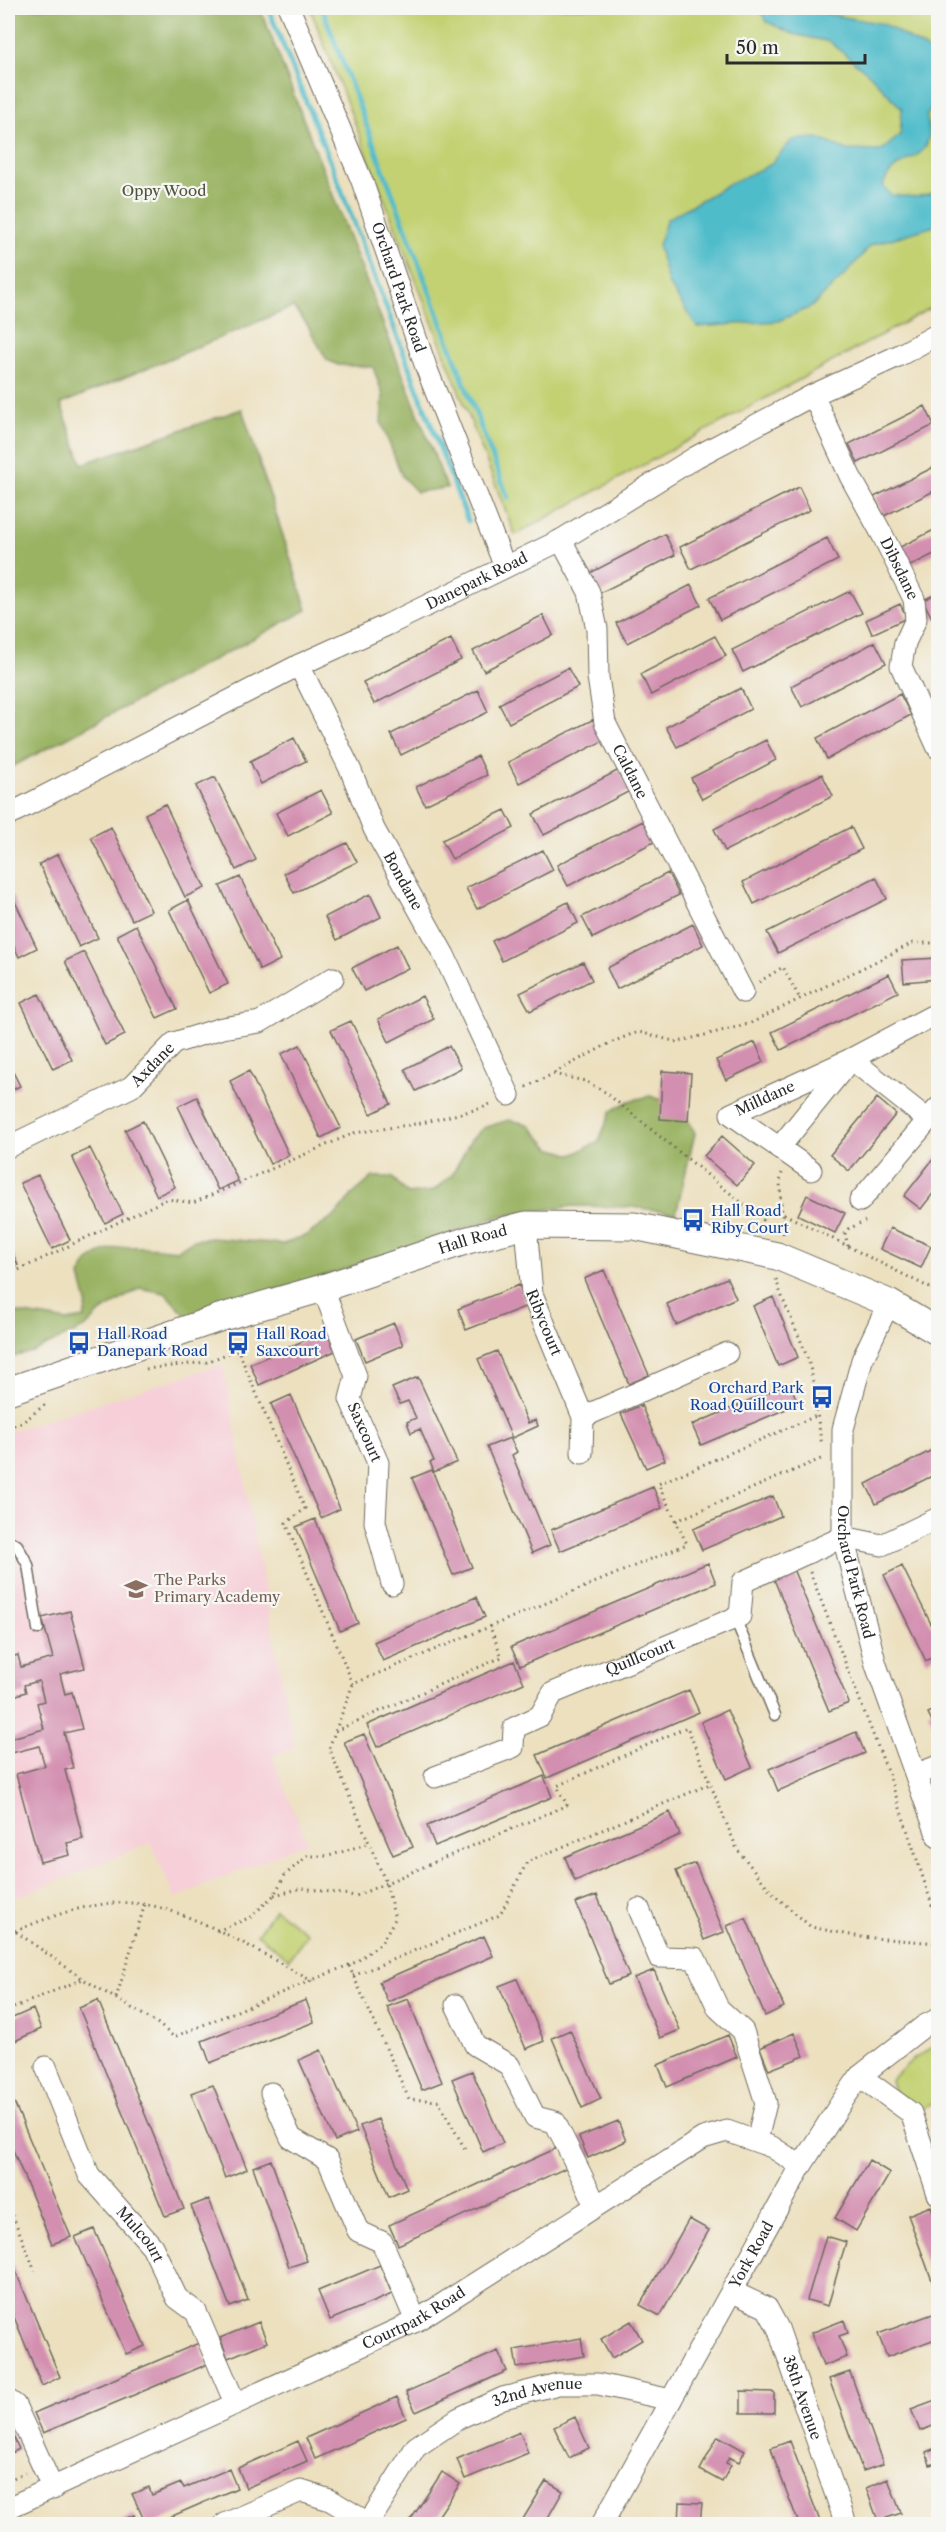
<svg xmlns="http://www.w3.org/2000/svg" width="946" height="2532" viewBox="0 0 946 2532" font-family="'Libre Caslon Text',serif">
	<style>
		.built { fill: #f6cfd8 }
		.green { fill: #c3d172; stroke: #777e4e; stroke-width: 1.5 }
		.forest { fill: #9ab364; stroke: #626f48; stroke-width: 1.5 }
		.water { fill: #50bcca; stroke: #3e747a; stroke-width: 1.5 }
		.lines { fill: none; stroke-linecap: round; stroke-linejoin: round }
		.stream { stroke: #50bcca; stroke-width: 5 }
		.building { fill: #d38fb0 }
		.service-casing { stroke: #6f6a5f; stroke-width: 13 }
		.minor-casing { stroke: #6f6a5f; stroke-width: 23 }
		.tertiary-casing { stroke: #6f6a5f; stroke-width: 29 }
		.path { stroke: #6f6a5f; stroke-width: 3; stroke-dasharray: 1.5 4.5; stroke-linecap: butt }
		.service { stroke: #fff; stroke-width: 10 }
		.minor { stroke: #fff; stroke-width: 21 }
		.tertiary { stroke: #fff; stroke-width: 27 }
		.labels { text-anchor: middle; stroke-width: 4.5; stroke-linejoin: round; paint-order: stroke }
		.park-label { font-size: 15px; fill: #51543d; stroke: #f6f6f2 }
		.street-label { font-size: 15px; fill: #2b2b2b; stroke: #f6f6f2 }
		.transit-label { font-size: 15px; fill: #164399; stroke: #f6f6f2; text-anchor: start }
		.education-label { font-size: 15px; fill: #785e54; stroke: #f6f6f2; text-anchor: start }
	</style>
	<rect width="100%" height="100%" fill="#f6f6f2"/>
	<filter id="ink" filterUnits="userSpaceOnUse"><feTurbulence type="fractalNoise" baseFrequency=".0167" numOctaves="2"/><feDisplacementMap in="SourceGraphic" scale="12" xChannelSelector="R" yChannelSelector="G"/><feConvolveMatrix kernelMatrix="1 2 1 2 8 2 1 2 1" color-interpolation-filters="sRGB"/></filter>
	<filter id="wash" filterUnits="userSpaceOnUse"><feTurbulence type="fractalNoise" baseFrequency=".008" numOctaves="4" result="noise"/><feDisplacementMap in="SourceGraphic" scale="24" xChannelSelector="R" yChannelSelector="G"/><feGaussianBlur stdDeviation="1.35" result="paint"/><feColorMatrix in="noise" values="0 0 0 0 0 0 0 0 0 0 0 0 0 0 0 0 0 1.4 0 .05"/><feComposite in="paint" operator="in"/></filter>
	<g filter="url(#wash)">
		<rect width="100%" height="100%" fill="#ece0bf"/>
		<path class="built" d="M223,1364L294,1747L272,1756L307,1842L175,1898L151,1843L8,1901V1432Z"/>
		<path class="green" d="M310,8H938V304L515,535Z
			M275,1909L308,1934L289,1959L257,1934Z
			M938,2044V2102L919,2110L894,2091L891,2080L912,2060Z"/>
		<path class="forest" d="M8,8H260L447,488L417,492L402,476L381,422L383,395L373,367L338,365L327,360L306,323L293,307L61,404L82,464L242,409L307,610L8,769Z
			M650,1096L680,1106L695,1133L676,1213L633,1207L573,1206L500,1216L337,1272L186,1316L165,1293L140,1288L101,1312L86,1327L32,1352L8,1358V1319L13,1312L68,1321L84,1318L87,1303L80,1276C83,1271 86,1263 90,1260C112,1240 152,1248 178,1250L193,1240L212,1238L283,1244L307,1235L335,1216L352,1195L373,1177H392L408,1194L433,1191L452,1175L471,1140L483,1128L509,1120L528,1124L550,1148L573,1155L599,1141L611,1111L629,1101Z"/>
		<path class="water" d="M758,8H822L827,14L884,24L925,48L938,60V101L935,102L927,115C927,121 929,128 929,134C927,165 892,155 883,186L891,195L915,197L938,192V225L871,245L845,275L811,307L778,321L697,327L668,283L658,245L667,219L733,182L770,165L792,140L817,138L847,150L881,151L900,135L902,109L870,75L830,42L793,34L767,22Z"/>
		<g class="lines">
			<path class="stream" d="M268,8L331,163L468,521
				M322,8L508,498"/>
		</g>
		<g id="blocks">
			<path class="building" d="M925,406L934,425L858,463L849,444Z
				M938,465V489L884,516L874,497Z
				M799,487L810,510L691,569L680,547Z
				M938,528V552L910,566L900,547Z
				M665,534L675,555L600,593L590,573Z
				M827,538L838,560L720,620L709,598Z
				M691,585L701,605L627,643L616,623Z
				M850,591L862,613L743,672L732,650Z
				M938,593V617L933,620L923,600Z
				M900,604L907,618L872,634L866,620Z
				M543,615L553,635L484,671L473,651Z
				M715,636L726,656L651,695L641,674Z
				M451,639L461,660L374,704L363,682Z
				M875,642L886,663L802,707L791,686Z
				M568,668L578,687L509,723L499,704Z
				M741,688L751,709L677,747L666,727Z
				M478,690L488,712L401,755L391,734Z
				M900,694L911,715L827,759L817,738Z
				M594,719L605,740L519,783L508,762Z
				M294,738L306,761L261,784L250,761Z
				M766,740L776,760L702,799L691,778Z
				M478,756L487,775L425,805L416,787Z
				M619,770L630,791L544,835L533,814Z
				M822,774L833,796L725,851L714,829Z
				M215,777L256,860L236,870L196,786Z
				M321,790L333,813L288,836L276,813Z
				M165,804L205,888L185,897L145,814Z
				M505,810L514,828L452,859L442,840Z
				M643,821L654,842L568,886L557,865Z
				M111,827L151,911L132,920L91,837Z
				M851,827L862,849L754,904L743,882Z
				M347,843L357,862L294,893L284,873Z
				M543,850L553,870L477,909L466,888Z
				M58,854L98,938L79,947L39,864Z
				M668,873L679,895L593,938L582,917Z
				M240,877L280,960L260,970L220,886Z
				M876,877L887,899L778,953L767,932Z
				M8,887L37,948L19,957L8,933Z
				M370,894L381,917L337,940L325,917Z
				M188,900L228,984L209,993L169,910Z
				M568,902L578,923L502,961L492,941Z
				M693,924L703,945L617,989L607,968Z
				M136,925L177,1009L157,1018L117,935Z
				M397,945L408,968L364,991L352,968Z
				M84,952L125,1035L105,1045L65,961Z
				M938,958V979L904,982L902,960Z
				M583,962L592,980L530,1011L520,993Z
				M889,974L898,992L781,1050L772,1032Z
				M39,994L72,1060L53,1069L21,1003Z
				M422,996L434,1019L389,1042L378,1019Z
				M351,1021L391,1104L371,1114L331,1030Z
				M755,1042L764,1062L726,1080L716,1060Z
				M300,1045L341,1128L321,1138L281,1054Z
				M449,1046L461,1068L416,1091L405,1069Z
				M8,1062L20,1086L8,1092Z
				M249,1071L289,1155L270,1164L230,1081Z
				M662,1071L691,1073L688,1121L660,1119Z
				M197,1097L238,1181L218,1190L178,1106Z
				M877,1098L896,1114L849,1171L830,1155Z
				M143,1121L175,1187L157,1196L125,1130Z
				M722,1136L755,1165L737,1185L704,1156Z
				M90,1148L123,1214L105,1223L72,1157Z
				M938,1153V1187L921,1209L904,1196Z
				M38,1175L70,1240L52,1249L20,1183Z
				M807,1195L845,1213L835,1233L798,1215Z
				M890,1228L931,1246L921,1268L880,1249Z
				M8,1244L18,1265L8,1269Z
				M604,1270L649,1375L629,1384L584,1279Z
				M727,1278L736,1298L676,1325L667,1304Z
				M519,1285L527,1306L466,1330L458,1309Z
				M773,1297L798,1357L778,1366L753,1306Z
				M394,1323L403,1345L365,1361L356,1339Z
				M326,1331L335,1351L259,1385L250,1364Z
				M497,1351L528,1423L536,1420L538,1426L512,1438L478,1359Z
				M418,1377L457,1462L434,1472L430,1462L434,1461L420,1429L411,1433L407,1422L416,1418L408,1401L400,1404L392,1388Z
				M790,1383L798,1404L701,1445L692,1425Z
				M291,1395L340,1509L321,1518L271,1404Z
				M641,1405L665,1460L646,1468L621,1414Z
				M510,1438L517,1452L512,1455L550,1545L532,1553L487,1447Z
				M938,1447V1473L876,1504L866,1484Z
				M432,1470L472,1567L453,1575L412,1478Z
				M653,1487L662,1508L560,1551L551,1530Z
				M773,1496L781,1516L702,1550L693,1529Z
				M315,1519L358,1623L340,1631L296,1527Z
				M708,1563L716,1583L520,1666L511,1647Z
				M902,1566L938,1638V1654L926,1661L884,1575Z
				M793,1569L849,1703L829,1711L773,1577Z
				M476,1597L485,1617L383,1661L374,1642Z
				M70,1611L85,1668L60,1674L65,1694L72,1692L82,1729L64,1733L73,1768L65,1770L83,1839L67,1843L70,1855L40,1862L16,1774L45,1766L39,1746L8,1754V1729L11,1738L44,1729L37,1703L44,1701L39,1681L24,1685L26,1692L8,1698V1658L18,1655L21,1667L53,1658L42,1618Z
				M514,1661L524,1683L377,1747L367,1725Z
				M689,1690L699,1712L547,1778L537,1755Z
				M938,1708V1734L928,1713Z
				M727,1710L752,1767L726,1779L701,1722Z
				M856,1732L865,1753L778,1791L769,1769Z
				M364,1734L413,1847L393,1855L344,1742Z
				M544,1776L552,1797L435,1846L427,1826Z
				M670,1812L680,1835L575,1881L565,1857Z
				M695,1863L724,1932L704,1940L676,1871Z
				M597,1895L629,1976L609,1984L576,1903Z
				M746,1918L784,2007L765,2016L727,1926Z
				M484,1936L493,1956L388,2002L379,1982Z
				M654,1970L680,2030L660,2038L634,1978Z
				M517,1979L544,2041L526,2049L499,1986Z
				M408,1999L442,2082L422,2090L387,2007Z
				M98,2000L184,2209L165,2216L79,2008Z
				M306,2000L314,2022L210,2063L202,2041Z
				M33,2009L41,2029L8,2044V2020Z
				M570,2030L601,2099L582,2108L552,2038Z
				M794,2033L804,2056L769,2070L760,2048Z
				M728,2035L737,2057L667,2087L658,2065Z
				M321,2050L357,2132L335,2141L299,2060Z
				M472,2071L503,2143L483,2152L452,2079Z
				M213,2085L247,2169L225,2178L191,2093Z
				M8,2088L71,2237L52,2244L8,2138Z
				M378,2119L407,2189L389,2197L360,2126Z
				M618,2121L626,2141L588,2158L579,2137Z
				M557,2148L566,2168L398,2245L389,2225Z
				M271,2160L307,2261L289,2267L253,2167Z
				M869,2160L890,2173L856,2231L835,2218Z
				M209,2199L248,2300L230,2307L191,2206Z
				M931,2206L938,2227V2285L934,2286L908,2215Z
				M689,2219L709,2230L660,2316L640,2305Z
				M94,2229L145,2346L126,2354L75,2237Z
				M826,2236L846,2242L828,2306L807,2300Z
				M11,2260L60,2377L42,2386L8,2302V2261Z
				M380,2265L392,2294L330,2320L318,2291Z
				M938,2312V2338L887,2357L878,2334Z
				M844,2320L848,2333L839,2336L847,2357L823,2366L811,2333Z
				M631,2321L642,2340L612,2358L601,2339Z
				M259,2322L267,2342L228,2358L220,2338Z
				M581,2338L584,2356L517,2368L514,2350Z
				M199,2343L208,2364L43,2433L34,2413Z
				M498,2351L507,2371L416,2412L406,2392Z
				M850,2372L883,2464L863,2471L829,2379Z
				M741,2391L774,2392V2413H741Z
				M397,2397L406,2418L315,2459L306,2438Z
				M938,2399V2424L920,2431L911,2409Z
				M575,2417L589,2448L569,2458L554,2427Z
				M10,2429L19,2449L8,2455V2430Z
				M520,2432L528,2453L465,2479L457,2459Z
				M718,2436L745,2451L739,2462L729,2457L726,2463L731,2465L722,2482L700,2470Z
				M298,2441L307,2461L246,2488L238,2468Z
				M790,2441L796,2457L821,2524H799L776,2464L771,2448Z
				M938,2447V2462L930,2465L926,2452Z
				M229,2469L237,2488L154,2524H146L132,2494L149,2487L152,2495L181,2483L184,2488Z
				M442,2472L460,2484L433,2524H408Z
				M888,2479L901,2513L878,2521L866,2488Z
				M546,2481L563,2491L546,2521L544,2524H520Z
				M680,2502L702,2503L700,2524H679Z
				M134,2515L138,2524H112L118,2522Z"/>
		</g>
	</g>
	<g filter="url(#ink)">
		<use href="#blocks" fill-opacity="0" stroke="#6f6a5f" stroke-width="1.5"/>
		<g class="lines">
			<g class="service-casing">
				<path id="service" d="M8,1541L17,1545L28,1565L38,1629
					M735,1618L775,1715"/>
			</g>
			<g class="minor-casing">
				<g id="minor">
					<path id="s1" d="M289,8L362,181L426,367L505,567"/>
					<path id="s2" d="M813,395L850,476L883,536L914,599L916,619L905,643L901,666L938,748"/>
					<path id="s3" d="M561,540L589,592L597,629L598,677L605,723L743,992"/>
					<path id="s4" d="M299,665L351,771L374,829L444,955L509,1095"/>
					<path id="s5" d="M8,815L299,665L387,625L561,540L696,457L813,395L900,355L938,334"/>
					<path d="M928,1120L851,1059L932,1016L938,1022"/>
					<path id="s6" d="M8,1147L131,1087L174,1043L222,1028L260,1022L333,978"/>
					<path d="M779,1148L847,1064"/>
					<path id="s7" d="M811,1170L731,1114L851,1059"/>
					<path d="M860,1201L938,1108"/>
					<path id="s8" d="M526,1225L532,1294L583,1417L582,1453"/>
					<path id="s9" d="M323,1288L356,1376L350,1399L378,1463L375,1522L392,1584"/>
					<path id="s10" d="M889,1303L862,1360L843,1429V1537L876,1665L938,1837"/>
					<path d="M583,1417L727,1353"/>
					<path d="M843,1537L882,1545L938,1518"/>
					<path d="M917,1774L938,1766"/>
					<path id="s11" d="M435,1777L513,1747L514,1728L540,1716L553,1693L740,1616L743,1582L843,1537"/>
					<path d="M639,1909L659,1957L695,1958L718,2008L743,2031L766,2103L757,2140"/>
					<path d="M456,2005L475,2045L509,2065L535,2117L555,2122L596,2205"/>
					<path id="s12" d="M46,2067L89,2175L152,2246L177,2298L196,2312L235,2403"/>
					<path d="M860,2076L911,2113L938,2194"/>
					<path d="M271,2093L291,2138L328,2160L358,2231L382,2242L416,2321"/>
					<path id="s13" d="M733,2292L767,2308L778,2328L846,2524"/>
					<path d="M8,2400L15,2405L53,2489"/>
					<path id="s14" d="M8,2508L416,2321L703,2138L727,2131L772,2147L801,2166"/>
					<path d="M225,2524L301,2491L330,2500L368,2523"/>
					<path id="s15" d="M368,2524L416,2447L459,2418L503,2398L558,2384H598L671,2400"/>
					<path id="s16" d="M602,2524L801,2166L841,2103L860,2076L924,2026L938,2019"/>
				</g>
			</g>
			<g class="tertiary-casing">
				<g id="tertiary">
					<path id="s17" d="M8,1391L219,1318L323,1288L468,1240L526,1225L634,1226L777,1256L889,1303L938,1332"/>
				</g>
			</g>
			<path class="path" d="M759,982L783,967L800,999
				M554,1073L610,1043L632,1034L639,1032L677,1042L749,1024L913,943H938
				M526,1087L553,1074L585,1081L605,1092L778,1232
				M782,1173C777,1187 784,1217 783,1234
				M784,1214L938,1292
				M848,1246L845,1234L848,1229L865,1221
				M8,1275L167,1199L193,1203L354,1133L422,1123L482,1108L492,1103
				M776,1279C785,1310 804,1342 811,1371C816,1394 817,1421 822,1445
				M227,1339L231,1352L238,1350L305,1509L286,1523L353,1684
				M146,1369L207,1362L231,1352
				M8,1427L23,1422L47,1403
				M676,1521L823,1458
				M810,1572L890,1778L938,1923
				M335,1731L502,1657L490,1627
				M274,1895L303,1888L356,1896L567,1805L557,1786L687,1727L737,1849L773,1894L811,1927L860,1937L938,1943
				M8,1923L15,1931L83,1979L157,2023L174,2037L356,1962L381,1943L395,1919L386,1883L329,1748L353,1684L687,1544L658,1484L816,1416
				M15,1931C52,1916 91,1901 131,1903C185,1905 264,1955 312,1981
				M217,1931L251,1917L274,1895L285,1875L307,1856H329L369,1843
				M349,1966L409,2099L438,2101L465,2149
				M353,1976L500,1915L527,1862L710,1784
				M116,1998L145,1904
				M8,2010L83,1979
				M8,2204L35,2271
				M8,2480L25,2473"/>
			<use href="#service" class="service"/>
			<use href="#minor" class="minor"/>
			<use href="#tertiary" class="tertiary"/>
		</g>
	</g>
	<defs>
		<g id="bus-bare" transform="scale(1.8)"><path d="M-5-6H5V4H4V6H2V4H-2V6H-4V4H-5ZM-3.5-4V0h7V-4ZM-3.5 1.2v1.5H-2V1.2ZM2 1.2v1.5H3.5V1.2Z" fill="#1a4fb4" stroke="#f6f6f2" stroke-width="2.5" paint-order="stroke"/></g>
		<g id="school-bare" transform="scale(1.8)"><path d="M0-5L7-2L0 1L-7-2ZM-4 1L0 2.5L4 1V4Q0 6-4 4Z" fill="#8d6e63" stroke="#f6f6f2" stroke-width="2.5" paint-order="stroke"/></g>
	</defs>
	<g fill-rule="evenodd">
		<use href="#bus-bare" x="693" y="1220"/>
		<use href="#bus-bare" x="79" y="1343"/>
		<use href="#bus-bare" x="238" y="1343"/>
		<use href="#bus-bare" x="822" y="1397"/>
		<use href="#school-bare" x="136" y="1589"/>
	</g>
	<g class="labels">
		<g class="park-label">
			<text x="164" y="196">Oppy Wood</text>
		</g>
		<g class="street-label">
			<text dy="5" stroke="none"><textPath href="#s1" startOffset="300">Orchard Park Road</textPath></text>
			<text dy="5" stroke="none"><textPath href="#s2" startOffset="194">Dibsdane</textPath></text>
			<text dy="5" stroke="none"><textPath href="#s5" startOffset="524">Danepark Road</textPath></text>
			<text dy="5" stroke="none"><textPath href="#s3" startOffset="246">Caldane</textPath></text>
			<text dy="5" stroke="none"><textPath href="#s4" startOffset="240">Bondane</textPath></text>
			<text dy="5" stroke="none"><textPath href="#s6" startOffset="168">Axdane</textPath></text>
			<text dy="5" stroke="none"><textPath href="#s7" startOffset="135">Milldane</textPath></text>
			<text dy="5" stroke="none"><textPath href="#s17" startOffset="489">Hall Road</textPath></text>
			<text dy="5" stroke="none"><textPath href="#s8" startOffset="100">Ribycourt</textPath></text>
			<text dy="5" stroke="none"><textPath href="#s9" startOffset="154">Saxcourt</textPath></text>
			<text dy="5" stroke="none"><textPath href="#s10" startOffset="279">Orchard Park Road</textPath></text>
			<text dy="5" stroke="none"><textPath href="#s11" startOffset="252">Quillcourt</textPath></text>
			<text dy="5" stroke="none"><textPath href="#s12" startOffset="195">Mulcourt</textPath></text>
			<text dy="5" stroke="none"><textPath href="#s16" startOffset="308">York Road</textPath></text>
			<text dy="5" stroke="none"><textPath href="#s14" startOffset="448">Courtpark Road</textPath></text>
			<text dy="5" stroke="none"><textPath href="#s15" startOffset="226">32nd Avenue</textPath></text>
			<text dy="5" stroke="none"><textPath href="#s13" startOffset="134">38th Avenue</textPath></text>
		</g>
		<g class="transit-label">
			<text x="711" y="1216">Hall Road<tspan x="711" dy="17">Riby Court</tspan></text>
			<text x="97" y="1339">Hall Road<tspan x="97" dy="17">Danepark Road</tspan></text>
			<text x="256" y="1339">Hall Road<tspan x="256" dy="17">Saxcourt</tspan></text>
			<text x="804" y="1393" text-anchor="end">Orchard Park<tspan x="804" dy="17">Road Quillcourt</tspan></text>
		</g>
		<g class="education-label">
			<text x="154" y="1585">The Parks<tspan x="154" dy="17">Primary Academy</tspan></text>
		</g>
	</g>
	<rect width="946" height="2532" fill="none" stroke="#f6f6f2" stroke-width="30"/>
	<path d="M727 54v9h138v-9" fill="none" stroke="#2b2b2b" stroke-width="3"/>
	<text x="736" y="54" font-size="18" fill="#2b2b2b" stroke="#f6f6f2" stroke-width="4.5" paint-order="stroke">50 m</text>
</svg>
